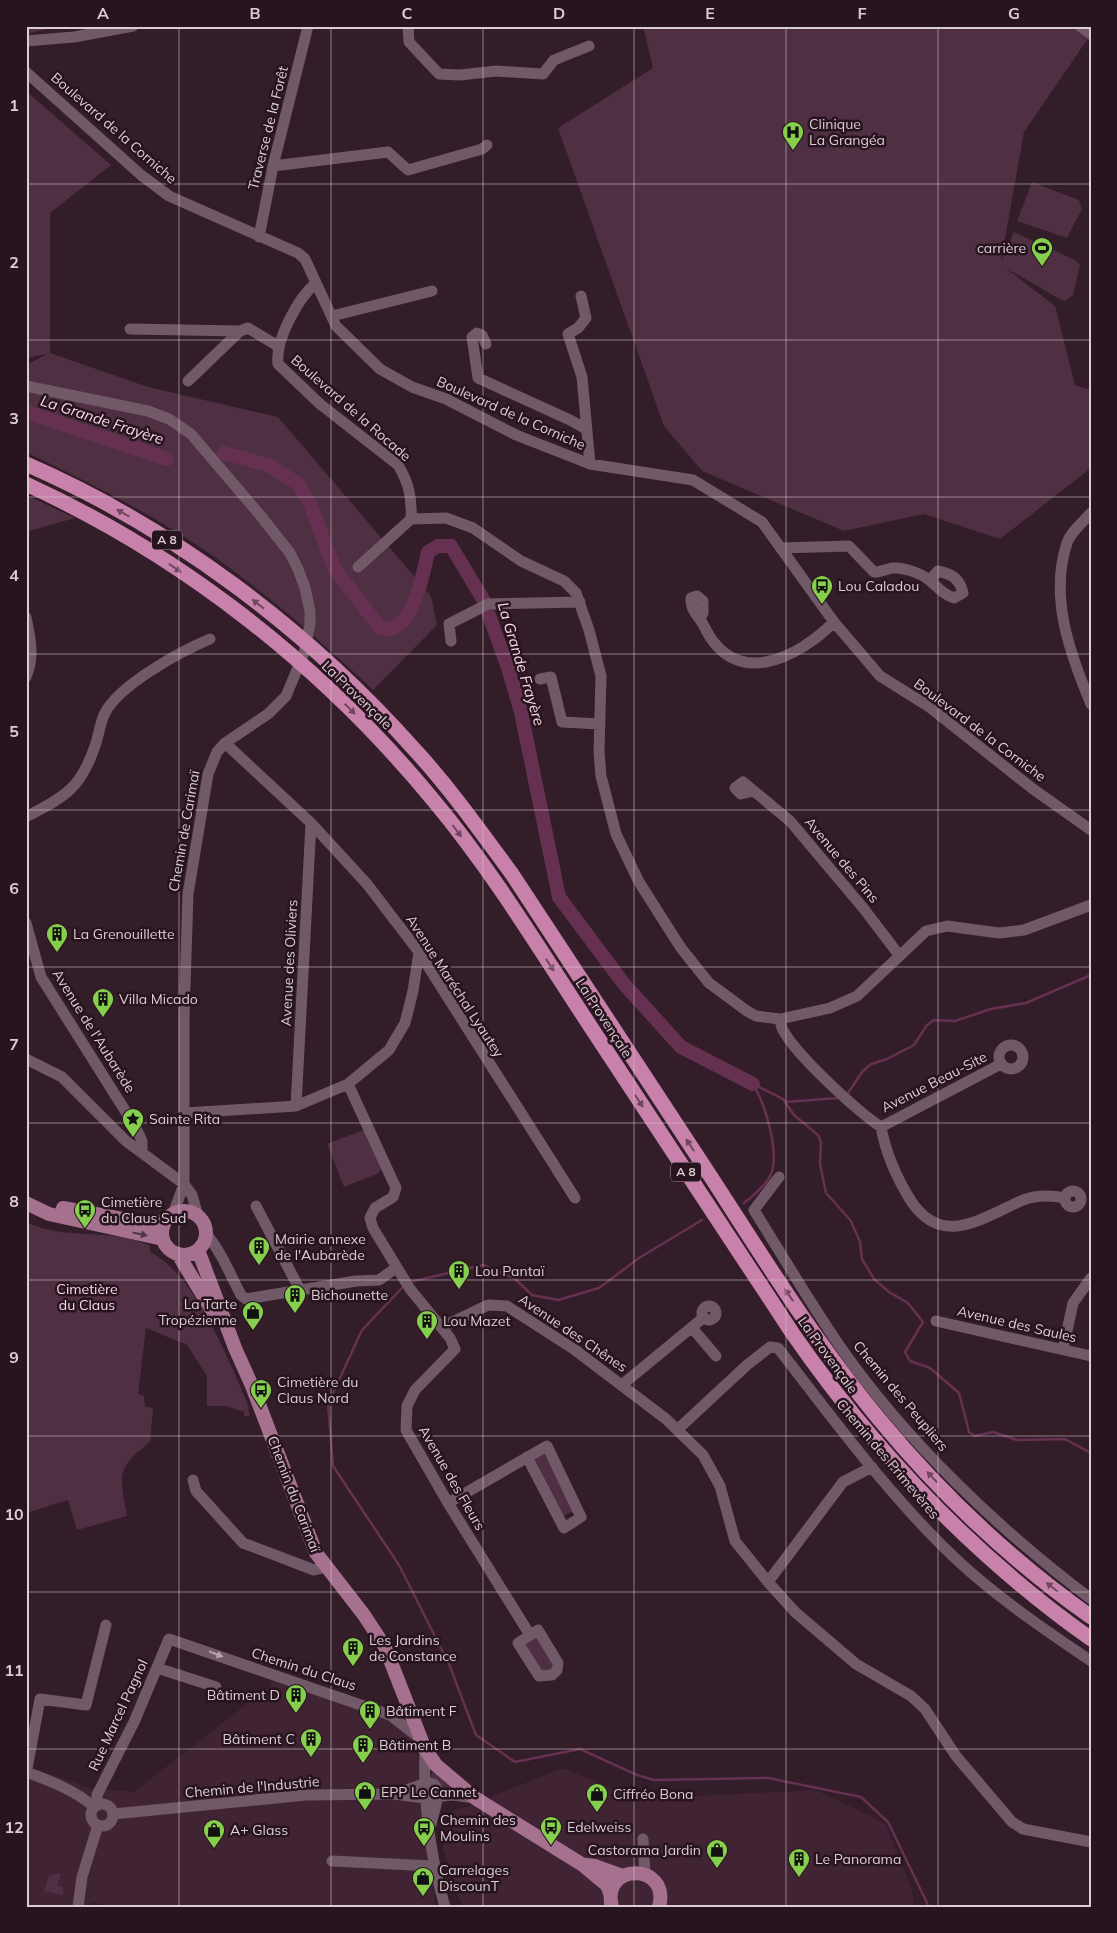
<svg xmlns="http://www.w3.org/2000/svg" width="1117" height="1933" viewBox="0 0 1117 1933" font-family="Mulish,sans-serif">
	<style>
		.built { fill: #402434 }
		.green { fill: #4f2f42 }
		.lines { fill: none; stroke-linecap: round; stroke-linejoin: round }
		.stream { stroke: #663151; stroke-width: 2.5 }
		.river { stroke: #663151; stroke-width: 14 }
		.minor { stroke: #725967; stroke-width: 11 }
		.major { stroke: #a6718f; stroke-width: 14 }
		.highway { stroke: #c881aa; stroke-width: 15 }
		.oneway { fill: #70455e }
		.oneway2 { fill: #543546 }
		.oneway3 { fill: #b6a4ae }
		.grid { fill: none; stroke: #dbcdd4; stroke-width: 1; stroke-opacity: 0.55 }
		.labels { text-anchor: middle; stroke-width: 5; stroke-linejoin: round; paint-order: stroke }
		.shield { fill: #28141f; stroke: #a5969e; stroke-width: 1 }
		.shield-label { font-size: 12px; font-weight: bold; fill: #dbcdd4 }
		.poi-label { font-size: 14px; fill: #dbcdd4; stroke: #28141f; text-anchor: start }
		.street-label { font-size: 14px; fill: #dbcdd4; stroke: #28141f }
		.park-label { font-size: 14px; fill: #fbd7eb; stroke: #28141f }
		.water-label { font-size: 15px; font-style: italic; fill: #fbd7ea; stroke: #28141f }
		.neatline { fill: none; stroke: #dbcdd4; stroke-width: 2 }
		.grid-label { font-size: 16px; text-anchor: middle; font-weight: bold; fill: #dbcdd4 }
	</style>
	<rect width="100%" height="100%" fill="#321d29"/>
	<path class="built" d="M274,1681L408,1721L422,1773L421,1811L436,1907H114L92,1902L91,1907H26V1774L39,1770L90,1788L134,1792L266,1689H270L269,1685Z
		M563,1768L635,1799L816,1790L886,1824L911,1888L915,1907H682L676,1903L672,1907H462L443,1848L452,1811L466,1807Z"/>
	<path class="green" d="M26,26H60L26,34Z
		M643,26H1091V41L1087,40L1024,132L1001,261L1014,232L1075,260L1080,265L1073,295L1065,301L1061,300L1006,268L1055,306L1075,385L1091,390V468L1000,539L924,514L844,531L702,471L664,426L558,128L653,68Z
		M26,91L111,165L50,213V353L148,387L278,417L431,596L437,625L373,690C323,643 272,598 216,558C157,516 91,484 26,452V365L47,354L26,358Z
		M1032,182L1079,200L1082,209L1067,238L1017,221Z
		M26,495L75,518L26,532Z
		M366,1129L382,1168L377,1174L344,1187L327,1144Z
		M26,1222C64,1241 112,1227 150,1246V1252C195,1274 230,1362 249,1407L248,1410L250,1416H244V1412L226,1406H207V1376L187,1345L146,1328L138,1394L144,1396L145,1406L153,1408L150,1442C115,1469 120,1475 127,1516L77,1530L68,1500L26,1513Z
		M543,1452L573,1511L562,1517L532,1458Z
		M537,1635L552,1660V1669L543,1673L522,1644Z
		M433,1771L455,1790L441,1794L430,1778Z
		M56,1873L61,1874L57,1886L63,1887V1895L44,1891L49,1876Z"/>
	<g class="lines">
		<path class="stream" d="M753,1084L783,1099L794,1115L818,1135L821,1142L820,1164L826,1193L851,1221L860,1242L862,1259L874,1279L889,1292L908,1303L923,1322L905,1352L910,1361L930,1368L959,1393L969,1432L975,1436L993,1432L1017,1440L1065,1439L1091,1453
			M848,1093L862,1072L871,1064L887,1059L914,1045L927,1025L934,1020L955,1021L991,1009L1026,1003L1091,975
			M785,1102L838,1098
			M744,1203C753,1196 763,1188 769,1178C782,1157 765,1104 753,1084
			M410,1282L483,1265L514,1278L532,1295L558,1300L599,1288L639,1258L702,1220
			M403,1287L362,1330L328,1404L333,1466L399,1565L449,1664L476,1735L515,1762L580,1749L637,1775L654,1780L768,1778L861,1797L888,1822L929,1907"/>
		<path class="river" d="M26,412L167,459
			M224,453L268,465L297,483L310,503L334,568L380,628C412,637 423,574 428,552L438,546H451L484,601L509,671L521,712L559,897L624,984L681,1047L753,1084"/>
		<path class="minor" d="M408,26L409,42L439,74L460,75L496,71L543,74L554,60L589,46
			M1080,26L1091,34
			M26,41L74,37L133,26
			M26,72L141,175L169,196L298,253L305,259L336,326L380,369L412,387L446,399L516,435L590,464L693,480L762,522L834,622L880,676L928,706L1033,789L1091,830
			M273,166L388,152L408,170L482,149L487,145
			M259,237L273,166L308,26
			M316,283C298,298 275,340 278,364L320,404L398,465C409,483 412,498 411,519
			M581,296L586,318L578,328L568,334L582,377L590,464
			M332,316L432,291
			M130,329L240,331L248,328L278,346
			M486,344L482,335L477,333L472,337L478,378L570,420L586,429
			M188,381L240,331
			M26,386L148,411L169,419L191,434L260,515L290,553L298,569L305,588L310,611V624L304,653L286,696L268,714L225,743L217,752L208,774L188,894L184,1017V1184L173,1214
			M1091,513C1083,522 1070,533 1067,543C1049,597 1070,654 1091,704
			M411,519L446,518L473,528L521,561L564,581L576,593L589,630L601,676L599,752L601,776L616,834L639,882L681,948L709,983L747,1011L756,1016L780,1019L830,1008L857,996L926,931L947,926L999,933L1024,930L1091,905
			M781,548L849,546L874,572C881,572 886,569 893,568C903,567 920,573 928,579C937,586 942,594 954,598L963,593C960,579 952,574 938,571L930,580
			M358,567L411,519
			M26,617C30,637 35,657 26,677
			M700,619L703,613V601L697,596L691,598C690,611 700,617 705,628C735,689 797,659 834,622
			M451,641L449,624L488,604L580,602
			M540,679L551,677L562,722L600,724
			M225,743L311,823L367,884L419,952L575,1198
			M754,791L741,794L735,788L743,782L790,821L864,909L899,955
			M26,817C65,796 80,790 95,746C99,735 100,722 105,713C119,685 181,651 210,639
			M26,923L41,977L136,1128L142,1141V1152
			M780,1019C781,1023 781,1027 783,1030C796,1055 857,1111 881,1127C886,1154 896,1177 911,1201C943,1249 983,1217 1023,1200C1036,1195 1051,1195 1065,1198
			M999 1057a12 12 0 1 1 24 0a12 12 0 1 1-24 0Z
			M26,1059L62,1077L126,1141L184,1184L192,1195L198,1216
			M348,1084L396,1188L393,1197L375,1208L370,1218L373,1228L410,1289L450,1338L455,1349L415,1390L407,1406L406,1430L448,1503L530,1635
			M296,1106L311,823
			M185,1113L296,1106L348,1084L389,1050L405,1023L413,991L419,952
			M881,1127L1001,1064
			M779,1177L754,1210C782,1255 809,1301 839,1345C905,1440 998,1529 1091,1599
			M1065 1199a8 8 0 1 1 16 0a8 8 0 1 1-16 0Z
			M256,1206L300,1290
			M206,1234C222,1252 230,1275 241,1295L246,1299L356,1281L379,1280L396,1268
			M702 1313a7 7 0 1 1 14 0a7 7 0 1 1-14 0Z
			M936,1321L1091,1356
			M442,1327L488,1305L507,1306L575,1350L666,1419L703,1455L720,1486L735,1541L768,1582L795,1612L856,1664L911,1696L925,1709L956,1756L1012,1822L1023,1829L1091,1842
			M693,1329L716,1356
			M1063,1349L1073,1303L1091,1278
			M623,1384L703,1318
			M677,1430L747,1365L770,1347L778,1348C835,1421 890,1497 957,1560C998,1598 1045,1630 1091,1661
			M193,1480L196,1491L243,1543L314,1570L326,1567
			M448,1503L547,1446L581,1517L564,1528L527,1457
			M768,1582L843,1482L872,1467
			M538,1630L558,1663L557,1670L552,1675L539,1676L518,1643Z
			M157,1668L216,1687
			M425,1749C423,1803 430,1855 445,1907
			M26,1772C50,1781 75,1790 94,1807
			M26,1774L40,1699L86,1705L106,1625
			M401,1792C409,1790 420,1784 428,1783C446,1782 433,1814 431,1824
			M91 1815a11 11 0 1 1 22 0a11 11 0 1 1-22 0Z
			M97,1805V1795L134,1722L169,1639L390,1715L422,1740
			M113,1814L306,1795L394,1794L425,1798L453,1795L475,1798
			M643,1839L645,1874
			M332,1861L433,1866
			M78,1907L82,1877L98,1825"/>
		<path class="major" d="M26,1203L49,1214L163,1239
			M63,1208L149,1224L165,1221
			M162 1233a22 22 0 1 1 44 0a22 22 0 1 1-44 0Z
			M198,1250L235,1348L252,1386L316,1553L364,1615L385,1647L425,1749L436,1765L475,1798L583,1865L607,1885L610,1893
			M178,1254L216,1317
			M586,1865L595,1866L623,1876
			M612,1907C600,1862 671,1862 659,1907"/>
		<path class="highway" d="M26,464C173,528 308,630 414,749C450,788 481,832 512,874C578,975 644,1076 711,1177C764,1259 816,1343 879,1419C940,1493 1012,1561 1091,1617
			M26,484C183,556 324,667 434,801C496,875 546,960 600,1041C664,1139 728,1237 793,1334C875,1452 974,1556 1091,1639"/>
	</g>
	<defs><path id="oneway-solid" d="M-6-.8H1V-3.2L6.5 0L1 3.2V.8H-6Z" transform="scale(1.25)"/></defs>
	<g class="oneway">
		<use href="#oneway-solid" transform="translate(123 513) rotate(-150)"/>
		<use href="#oneway-solid" transform="translate(175 568) rotate(35)"/>
		<use href="#oneway-solid" transform="translate(258 604) rotate(-142)"/>
		<use href="#oneway-solid" transform="translate(350 709) rotate(45)"/>
		<use href="#oneway-solid" transform="translate(457 831) rotate(53)"/>
		<use href="#oneway-solid" transform="translate(550 965) rotate(57)"/>
		<use href="#oneway-solid" transform="translate(639 1101) rotate(57)"/>
		<use href="#oneway-solid" transform="translate(690 1145) rotate(-123)"/>
		<use href="#oneway-solid" transform="translate(789 1295) rotate(-124)"/>
		<use href="#oneway-solid" transform="translate(932 1477) rotate(-133)"/>
		<use href="#oneway-solid" transform="translate(1052 1587) rotate(-141)"/>
	</g>
	<use class="oneway2" href="#oneway-solid" transform="translate(140 1234) rotate(12)"/>
	<use class="oneway3" href="#oneway-solid" transform="translate(216 1654) rotate(21)"/>
	<path class="grid" d="M179,26V1907M331,26V1907M483,26V1907M634,26V1907M786,26V1907M938,26V1907M26,184H1091M26,340H1091M26,497H1091M26,654H1091M26,810H1091M26,967H1091M26,1123H1091M26,1280H1091M26,1436H1091M26,1592H1091M26,1749H1091"/>
	<defs>
		<g id="hospital-pin" transform="scale(1.125)"><path d="M0 17L-7.5 6A9.5 9.5 0 1 1 7.5 6Z" fill="#85cf4d" stroke="#28141f"/><path d="M-5-5h3v3.5h4V-5h3V5h-3V1.5h-4V5h-3Z" fill="#111"/></g>
		<g id="stadium-pin" transform="scale(1.125)"><path d="M0 17L-7.5 6A9.5 9.5 0 1 1 7.5 6Z" fill="#85cf4d" stroke="#28141f"/><path d="M0-5a6.5 5 0 1 0 0 10a6.5 5 0 1 0 0-10ZM-3.5-1.8h7v3.6h-7Z" fill="#111"/></g>
		<g id="bus-pin" transform="scale(1.125)"><path d="M0 17L-7.5 6A9.5 9.5 0 1 1 7.5 6Z" fill="#85cf4d" stroke="#28141f"/><path d="M-5-6H5V4H4V6H2V4H-2V6H-4V4H-5ZM-3.5-4V0h7V-4ZM-3.5 1.2v1.5H-2V1.2ZM2 1.2v1.5H3.5V1.2Z" fill="#111"/></g>
		<g id="building-pin" transform="scale(1.125)"><path d="M0 17L-7.5 6A9.5 9.5 0 1 1 7.5 6Z" fill="#85cf4d" stroke="#28141f"/><path d="M-4-6H4V6H1V3H-1V6H-4ZM-2.5-4.3h1.7v1.8h-1.7ZM.8-4.3h1.7v1.8H.8ZM-2.5-1h1.7V.8h-1.7ZM.8-1h1.7V.8H.8Z" fill="#111"/></g>
		<g id="sight-pin" transform="scale(1.125)"><path d="M0 17L-7.5 6A9.5 9.5 0 1 1 7.5 6Z" fill="#85cf4d" stroke="#28141f"/><path d="M0-6L1.8-2.2L6-1.7L2.9 1.2L3.7 5.4L0 3.3L-3.7 5.4L-2.9 1.2L-6-1.7L-1.8-2.2Z" fill="#111"/></g>
		<g id="shop-pin" transform="scale(1.125)"><path d="M0 17L-7.5 6A9.5 9.5 0 1 1 7.5 6Z" fill="#85cf4d" stroke="#28141f"/><path d="M-5-2.5h2.3a2.7 3.5 0 0 1 5.4 0H5L5.5 6h-11ZM-1.5-2.5h3a1.5 2.3 0 0 0-3 0Z" fill="#111"/></g>
	</defs>
	<g fill-rule="evenodd">
		<use href="#hospital-pin" x="793" y="132"/>
		<use href="#stadium-pin" x="1042" y="248"/>
		<use href="#bus-pin" x="822" y="586"/>
		<use href="#building-pin" x="57" y="934"/>
		<use href="#building-pin" x="103" y="999"/>
		<use href="#sight-pin" x="133" y="1119"/>
		<use href="#bus-pin" x="85" y="1210"/>
		<use href="#building-pin" x="259" y="1247"/>
		<use href="#building-pin" x="459" y="1271"/>
		<use href="#building-pin" x="295" y="1295"/>
		<use href="#shop-pin" x="253" y="1312"/>
		<use href="#building-pin" x="427" y="1321"/>
		<use href="#bus-pin" x="261" y="1390"/>
		<use href="#building-pin" x="353" y="1648"/>
		<use href="#building-pin" x="296" y="1695"/>
		<use href="#building-pin" x="370" y="1711"/>
		<use href="#building-pin" x="311" y="1739"/>
		<use href="#building-pin" x="363" y="1745"/>
		<use href="#shop-pin" x="365" y="1792"/>
		<use href="#shop-pin" x="597" y="1794"/>
		<use href="#bus-pin" x="551" y="1827"/>
		<use href="#bus-pin" x="424" y="1828"/>
		<use href="#shop-pin" x="214" y="1830"/>
		<use href="#shop-pin" x="717" y="1850"/>
		<use href="#building-pin" x="799" y="1859"/>
		<use href="#shop-pin" x="423" y="1878"/>
	</g>
	<g class="labels">
		<g class="shield">
			<rect x="152" y="530.5" width="30" height="19" rx="4"/>
			<rect x="671" y="1162.5" width="30" height="19" rx="4"/>
		</g>
		<g class="shield-label">
			<text x="167" y="544">A 8</text>
			<text x="686" y="1176">A 8</text>
		</g>
		<g class="poi-label">
			<text x="809" y="129">Clinique<tspan x="809" dy="16">La Grangéa</tspan></text>
			<text x="1026" y="253" text-anchor="end">carrière</text>
			<text x="838" y="591">Lou Caladou</text>
			<text x="73" y="939">La Grenouillette</text>
			<text x="119" y="1004">Villa Micado</text>
			<text x="149" y="1124">Sainte Rita</text>
			<text x="101" y="1207">Cimetière<tspan x="101" dy="16">du Claus Sud</tspan></text>
			<text x="275" y="1244">Mairie annexe<tspan x="275" dy="16">de l'Aubarède</tspan></text>
			<text x="475" y="1276">Lou Pantaï</text>
			<text x="311" y="1300">Bichounette</text>
			<text x="237" y="1309" text-anchor="end">La Tarte<tspan x="237" dy="16">Tropézienne</tspan></text>
			<text x="443" y="1326">Lou Mazet</text>
			<text x="277" y="1387">Cimetière du<tspan x="277" dy="16">Claus Nord</tspan></text>
			<text x="369" y="1645">Les Jardins<tspan x="369" dy="16">de Constance</tspan></text>
			<text x="280" y="1700" text-anchor="end">Bâtiment D</text>
			<text x="386" y="1716">Bâtiment F</text>
			<text x="295" y="1744" text-anchor="end">Bâtiment C</text>
			<text x="379" y="1750">Bâtiment B</text>
			<text x="381" y="1797">EPP Le Cannet</text>
			<text x="613" y="1799">Ciffréo Bona</text>
			<text x="440" y="1825">Chemin des<tspan x="440" dy="16">Moulins</tspan></text>
			<text x="567" y="1832">Edelweiss</text>
			<text x="230" y="1835">A+ Glass</text>
			<text x="701" y="1855" text-anchor="end">Castorama Jardin</text>
			<text x="815" y="1864">Le Panorama</text>
			<text x="439" y="1875">Carrelages<tspan x="439" dy="16">DiscounT</tspan></text>
		</g>
		<g class="street-label">
			<text transform="translate(114 128) rotate(41)" y="5">Boulevard de la Corniche</text>
			<text transform="translate(268 128) rotate(-76)" y="5">Traverse de la Forêt</text>
			<text transform="translate(351 408) rotate(41)" y="5">Boulevard de la Rocade</text>
			<text transform="translate(511 413) rotate(24)" y="5">Boulevard de la Corniche</text>
			<text transform="translate(357 695) rotate(44)" y="5">La Provençale</text>
			<text transform="translate(980 730) rotate(37)" y="5">Boulevard de la Corniche</text>
			<text transform="translate(184 831) rotate(-80)" y="5">Chemin de Carimaï</text>
			<text transform="translate(842 860) rotate(50)" y="5">Avenue des Pins</text>
			<text transform="translate(289 963) rotate(-87)" y="5">Avenue des Oliviers</text>
			<text transform="translate(455 986) rotate(57)" y="5">Avenue Maréchal Lyautey</text>
			<text transform="translate(604 1018) rotate(57)" y="5">La Provençale</text>
			<text transform="translate(94 1031) rotate(58)" y="5">Avenue de l'Aubarède</text>
			<text transform="translate(934 1082) rotate(-27)" y="5">Avenue Beau-Site</text>
			<text transform="translate(1017 1324) rotate(13)" y="5">Avenue des Saules</text>
			<text transform="translate(573 1333) rotate(34)" y="5">Avenue des Chênes</text>
			<text transform="translate(828 1355) rotate(54)" y="5">La Provençale</text>
			<text transform="translate(901 1396) rotate(50)" y="5">Chemin des Peupliers</text>
			<text transform="translate(888 1459) rotate(50)" y="5">Chemin des Primevères</text>
			<text transform="translate(452 1478) rotate(60)" y="5">Avenue des Fleurs</text>
			<text transform="translate(294 1494) rotate(69)" y="5">Chemin du Carimaï</text>
			<text transform="translate(304 1669) rotate(18)" y="5">Chemin du Claus</text>
			<text transform="translate(118 1715) rotate(-65)" y="5">Rue Marcel Pagnol</text>
			<text transform="translate(252 1787) rotate(-5)" y="5">Chemin de l'Industrie</text>
		</g>
		<g class="park-label">
			<text x="87" y="1294">Cimetière<tspan x="87" dy="16">du Claus</tspan></text>
		</g>
		<g class="water-label">
			<text transform="translate(102 420) rotate(18)" y="5">La Grande Frayère</text>
			<text transform="translate(521 664) rotate(73)" y="5">La Grande Frayère</text>
		</g>
	</g>
	<rect width="1117" height="1933" fill="none" stroke="#28141f" stroke-width="55"/>
	<rect x="28" y="28" width="1062" height="1878" class="neatline"/>
	<g class="grid-label">
		<text x="103" y="19">A</text>
		<text x="255" y="19">B</text>
		<text x="407" y="19">C</text>
		<text x="559" y="19">D</text>
		<text x="710" y="19">E</text>
		<text x="862" y="19">F</text>
		<text x="1014" y="19">G</text>
		<text x="14" y="111">1</text>
		<text x="14" y="268">2</text>
		<text x="14" y="424">3</text>
		<text x="14" y="581">4</text>
		<text x="14" y="737">5</text>
		<text x="14" y="894">6</text>
		<text x="14" y="1050">7</text>
		<text x="14" y="1207">8</text>
		<text x="14" y="1363">9</text>
		<text x="14" y="1520">10</text>
		<text x="14" y="1676">11</text>
		<text x="14" y="1833">12</text>
	</g>
</svg>
